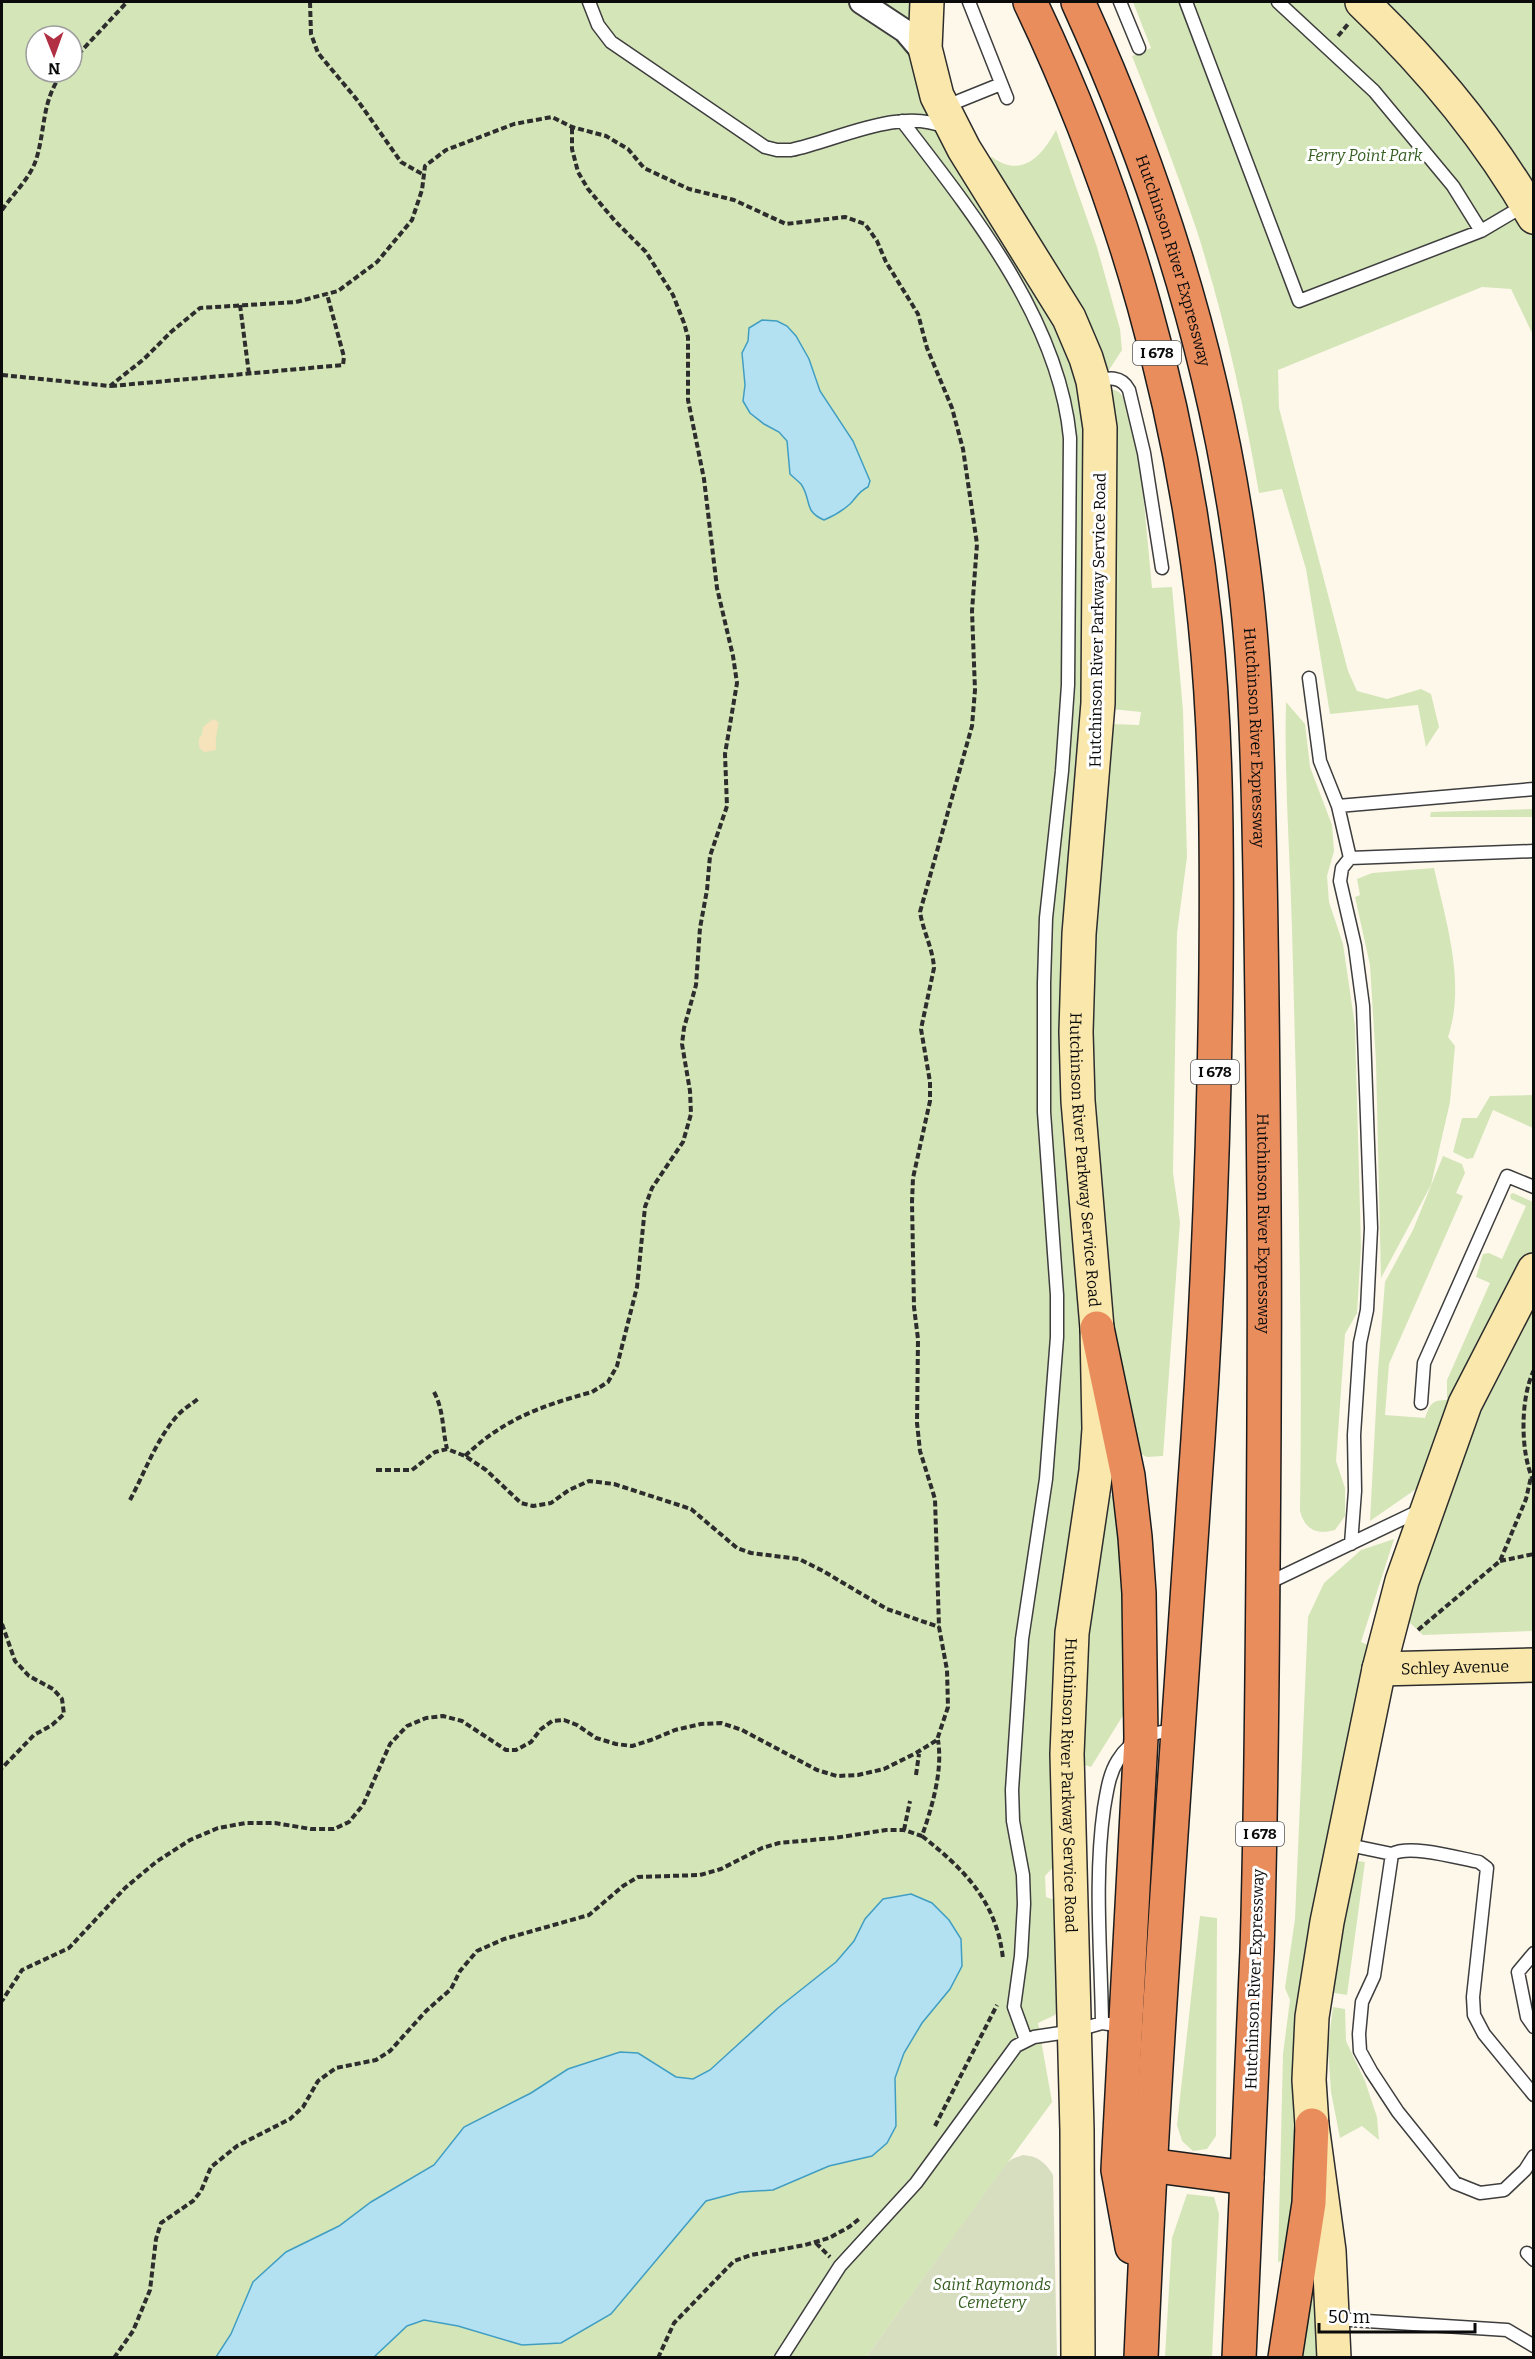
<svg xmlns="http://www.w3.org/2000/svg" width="1535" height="2359" viewBox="0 0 1535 2359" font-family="Bitter,serif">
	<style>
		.green { fill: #d4e5b8; fill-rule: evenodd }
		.sand { fill: #f6e2bb }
		.cemetery { fill: #d7ddbf }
		.water { fill: #b3e1f1; stroke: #409ec3; stroke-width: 1.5 }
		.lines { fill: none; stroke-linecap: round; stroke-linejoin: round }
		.lane-casing { stroke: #3e3e3e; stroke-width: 15 }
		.street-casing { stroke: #3e3e3e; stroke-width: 26 }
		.secondary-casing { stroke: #2d2d2d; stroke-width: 36 }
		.highway-casing { stroke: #1c1c1c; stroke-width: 36 }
		.path { stroke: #2d2d2d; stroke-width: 4; stroke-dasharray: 6 3; stroke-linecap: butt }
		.lane { stroke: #fff; stroke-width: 12 }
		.street { stroke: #fff; stroke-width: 22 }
		.secondary { stroke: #f9e7ab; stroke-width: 33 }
		.highway { stroke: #ea8d5d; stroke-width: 33 }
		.labels { text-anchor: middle; stroke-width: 6; stroke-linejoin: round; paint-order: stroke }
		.shield { fill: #fff; stroke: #545454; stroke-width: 1.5 }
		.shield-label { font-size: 15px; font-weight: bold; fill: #0b0b0b }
		.park-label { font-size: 16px; font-style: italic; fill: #355e21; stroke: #fff }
		.street-label { font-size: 16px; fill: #0b0b0b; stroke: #fff }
	</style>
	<rect width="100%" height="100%" fill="#fef8eb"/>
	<path class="green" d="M2,2H914L927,107L938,135L950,147L1072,356L1086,417L1087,1389L1057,1863L1045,1876L1046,1897L1055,1900L1062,2001L1055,2015L1038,2023L1052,2102L866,2357H2ZM36,36H72V72H36Z
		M1133,2H1533V335L1511,289L1482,287L1278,370L1279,408L1348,671L1357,691L1387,699L1421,689L1431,694L1439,727L1426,747L1418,705L1330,714L1306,569L1282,489L1259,493C1244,405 1224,317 1197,231C1177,172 1155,114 1132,56L1151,48Z
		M1056,130L1097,247L1120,329L1122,350L1109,370L1103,371L986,160L992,157C1022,179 1042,156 1056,130Z
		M1107,387L1119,392L1123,397L1135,440L1143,492L1152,588L1172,587L1183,710L1187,857L1177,933L1173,1173L1180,1222L1163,1456L1147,1457L1133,1450L1112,1317L1092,1106L1091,957L1111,724L1139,725L1141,712L1112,709Z
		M1286,702L1305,724L1310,767L1332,825L1334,851L1327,876L1329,902L1343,944L1355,1026L1361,1247L1357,1313L1345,1334L1336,1461L1345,1488V1516L1335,1530C1317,1535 1305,1530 1300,1511C1303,1317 1297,1123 1292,929C1290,853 1284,778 1286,702Z
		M1533,809V817H1430L1431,812Z
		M1434,868C1446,922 1466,983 1448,1037L1455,1046L1450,1102L1431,1185L1381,1278L1376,1062L1370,965L1355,897L1360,895L1357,879L1372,873Z
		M1533,1095V1128L1493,1110L1473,1158L1467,1159L1453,1152L1462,1118H1477L1490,1096Z
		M1443,1156L1462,1164L1465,1173L1456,1193L1463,1196L1389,1364L1385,1415L1425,1418C1430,1404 1432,1400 1447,1400V1380L1490,1283L1476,1277L1483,1254L1489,1253L1502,1259L1526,1206L1511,1199L1510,1195L1513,1193L1533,1202V1254L1419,1487L1370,1521L1378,1370L1385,1282L1413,1230Z
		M1533,1305V1631L1423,1635L1409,1622L1406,1605L1460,1452L1507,1362Z
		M1115,1494L1132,1701L1091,1767L1082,1764L1085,1658L1106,1497Z
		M1394,1539L1361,1642L1373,1647L1299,2007L1292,2077L1297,2168L1288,2259L1278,2262L1283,2054L1290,2000L1285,1988L1295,1919L1308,1617L1324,1583L1361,1550Z
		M1350,1860L1365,1862L1347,1995L1328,1992Z
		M1200,1916L1217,1918L1216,2136L1207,2149L1193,2151L1182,2141L1177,2125Z
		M1333,2007L1345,2009L1346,2041L1365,2081L1377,2117L1379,2140L1362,2126L1340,2138L1331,2092L1328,2047Z
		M1187,2194L1214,2197L1219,2214L1212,2357H1165L1172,2238Z
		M1316,2280L1318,2357L1296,2358L1299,2318Z"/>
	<path class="sand" d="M213,719L219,722C217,730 215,741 216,750L204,752L199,747V738L202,735L203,727Z"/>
	<path class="cemetery" d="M1023,2155C1038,2156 1046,2163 1053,2175L1057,2357H866L1007,2163L1012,2159Z"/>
	<path class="water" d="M762,320L777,321L787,326L796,336L809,359L820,391L853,441L870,481L868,487C859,491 856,498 850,504C842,511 834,516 824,520C803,511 812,500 801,484C798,481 793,477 790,474L787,441L779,432L764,424L750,413L743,401L745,385L742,353L748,341L749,328Z
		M911,1894L932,1903L949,1920L961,1939L962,1966L950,1989L922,2023L904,2053L895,2078L896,2126L887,2143L872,2156L829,2166L773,2190L740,2192L706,2201L611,2314L561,2343L522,2345L458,2326L424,2320L407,2326L374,2357H216L231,2334L253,2282L286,2252L339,2226L371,2202L434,2165L464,2127L531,2093L568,2069L620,2052L638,2053L676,2077L693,2079L710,2070L778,2008L836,1962L854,1941L865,1919L883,1899Z"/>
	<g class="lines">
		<g class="lane-casing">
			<path id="lane" d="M589,2L598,25L611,42L765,147L777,150H791C838,140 899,107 945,127
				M969,2L1007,98
				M1120,2L1139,48
				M1186,2L1299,301L1481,231L1525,205
				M1278,2L1374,91L1453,186L1481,231
				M944,107L1001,84
				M902,121C972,212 1059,320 1070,438L1068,685L1062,771L1046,918L1044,983V1112L1057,1295V1337L1046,1479L1022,1639L1012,1790L1013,1821L1023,1875L1024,1904L1021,1956L1014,2007L1026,2040
				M1094,381C1108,378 1121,375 1129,390L1144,453L1162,568
				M1309,678L1320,761L1338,806L1350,858
				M1338,806L1534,789
				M1421,1403L1424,1363L1507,1176L1534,1187
				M1351,1544L1355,1491L1354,1435L1360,1343L1367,1310L1371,1228L1363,1006L1355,946L1340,881L1342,868L1350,858L1534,851
				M1266,1584L1421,1510
				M1344,1844L1392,1854C1410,1844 1458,1858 1479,1862L1487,1868L1473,1997L1474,2015L1484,2034L1534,2095
				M1392,1854L1374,1976L1362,2002L1359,2034L1360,2051L1371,2071L1398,2112L1455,2183L1480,2193L1504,2190L1525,2170L1534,2156
				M1534,1953L1518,1972L1527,2017L1534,2027
				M1102,2023C1101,1952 1094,1879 1104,1808C1107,1791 1109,1774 1118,1760C1131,1738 1153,1732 1176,1730
				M1527,2253L1534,2260
				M1335,2319L1507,2330L1534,2346
				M781,2358L840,2266L916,2183L1016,2046L1034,2037L1074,2031L1102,2023L1123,2026"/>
		</g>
		<g class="street-casing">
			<path id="street" d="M861,2L905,31L927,57"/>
		</g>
		<g class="secondary-casing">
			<g id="secondary">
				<path id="s1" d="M927,2L925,48L937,96L964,149L1069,318L1086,358L1093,381L1100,428L1098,703L1079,934L1076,1032L1078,1101L1097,1328L1099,1429L1096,1471L1072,1633L1067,1754L1077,2130L1078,2358"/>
				<path d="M1362,2C1428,65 1488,137 1534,217"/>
				<path id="s2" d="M1379,1669L1534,1665"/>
				<path d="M1334,2358L1329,2251L1312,2125L1309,2080L1312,2017L1327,1922L1379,1669L1402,1581L1465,1404L1534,1270"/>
			</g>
		</g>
		<g class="highway-casing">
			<g id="highway">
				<path d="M1030,2C1123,196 1182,407 1205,622C1217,737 1217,853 1216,969C1214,1145 1207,1320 1194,1496C1175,1783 1153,2070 1141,2358"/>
				<path id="s3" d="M1078,2C1157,175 1215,361 1241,551C1254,641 1257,734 1259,825C1262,953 1263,1081 1264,1208C1265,1328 1264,1448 1263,1568C1262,1695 1261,1823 1257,1951C1252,2086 1245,2222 1239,2358"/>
				<path d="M1097,1328L1128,1476L1135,1537L1139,1593L1141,1738L1118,2170L1132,2247"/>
				<path d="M1149,2165L1247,2178"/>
				<path d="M1285,2358L1309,2203L1312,2125"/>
			</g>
		</g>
		<path class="path" d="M310,2L311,34L318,53L358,101L401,162L424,175
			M1338,36L1349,23
			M72,61L127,2
			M2,210C13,194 30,178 36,160C46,128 41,101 63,72
			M240,305L249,374
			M2,375L110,386L144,359L171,332L200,308L296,302L338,291L377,262L412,220L422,190L425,166L446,150L514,124L552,117L572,127L606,136L628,149L644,168L689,189L734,200L786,224L845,217L865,224L877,241L886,262L918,314L927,348L952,408L963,449L977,544L972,611L975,690L972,726L920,912C923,931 933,949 934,968L921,1029L930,1082V1101L913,1178L912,1202L914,1307L918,1339L917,1423L920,1451L935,1499L939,1627L947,1670L948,1707L937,1740L916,1753L884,1769L858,1775L837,1776L817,1770L742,1730L721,1723L701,1724L675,1730L651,1740L632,1746L616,1744L596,1738L577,1725L564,1720L552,1721L541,1729L531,1742L516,1750H506L462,1721L443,1716L426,1718L407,1726L390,1744L363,1805L349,1822L334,1829H311L275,1823H246L218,1828L190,1840L156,1862L125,1888L69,1948L22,1970L2,2001
			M111,386L343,365L344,357L327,294
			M1534,1370C1520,1398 1520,1454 1534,1482
			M434,1392C444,1411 442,1428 447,1449
			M465,1456C504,1419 541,1406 592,1392L608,1382L617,1366L637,1287L645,1207L652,1188L683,1142L691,1114L690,1091L682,1044L684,1028L696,985L700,928L707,890L710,856L727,806L725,754L737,683L733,656L717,588L704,479L688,400V337L684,323L673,295L646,252L615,221L588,189L578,172L572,149V127
			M376,1470H412L435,1452L447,1449L465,1456L486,1470L521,1503L533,1506L551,1503L569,1490L589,1481L614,1484L691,1509L737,1548L751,1553L799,1559L823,1571L887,1609L939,1627
			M130,1500C145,1472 156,1440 177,1416C183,1409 192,1404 199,1398
			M1500,1561L1534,1554
			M2,1624L15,1661L29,1676L53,1689L62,1699L64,1714L52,1725L34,1735L2,1768
			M1418,1630L1500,1561L1526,1499L1531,1477
			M916,1775L919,1754
			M904,1830L910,1801
			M922,1836C965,1870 997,1902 1003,1959
			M935,2126L997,2005
			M816,2243L830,2257
			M114,2358L133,2331L150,2290L156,2239L161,2223L193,2201L201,2191L211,2167L237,2146L290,2119L303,2107L318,2081L336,2068L376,2060L390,2051L426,2011L451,1989L460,1971L477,1951L504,1939L589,1915L623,1886L638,1877L700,1875L721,1869L762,1848L779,1843L834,1838L886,1830H904L922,1836C932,1807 943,1771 938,1740
			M658,2358L674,2323L734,2261L751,2255L805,2245L829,2238L849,2227L859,2219"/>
		<use href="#lane" class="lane"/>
		<use href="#street" class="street"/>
		<use href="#secondary" class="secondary"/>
		<use href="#highway" class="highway"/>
	</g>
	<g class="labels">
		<g class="shield">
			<rect x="1133" y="341" width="48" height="24" rx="4.5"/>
			<rect x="1191" y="1060" width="48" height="24" rx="4.5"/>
			<rect x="1236" y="1822" width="48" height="24" rx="4.5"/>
		</g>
		<g class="shield-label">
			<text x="1157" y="358">I 678</text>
			<text x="1215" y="1077">I 678</text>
			<text x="1260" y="1839">I 678</text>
		</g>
		<g class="park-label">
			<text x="1365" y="161">Ferry Point Park</text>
			<text x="992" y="2290">Saint Raymonds<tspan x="992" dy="18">Cemetery</tspan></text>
		</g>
		<g class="street-label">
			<text dy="6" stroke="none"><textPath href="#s3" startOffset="276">Hutchinson River Expressway</textPath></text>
			<text transform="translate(1097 620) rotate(-89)" y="6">Hutchinson River Parkway Service Road</text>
			<text dy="6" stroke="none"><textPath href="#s3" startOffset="762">Hutchinson River Expressway</textPath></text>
			<text dy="6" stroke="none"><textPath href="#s1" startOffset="1202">Hutchinson River Parkway Service Road</textPath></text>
			<text dy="6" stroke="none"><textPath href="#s3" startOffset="1248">Hutchinson River Expressway</textPath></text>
			<text dy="6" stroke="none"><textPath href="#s2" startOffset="76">Schley Avenue</textPath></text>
			<text dy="6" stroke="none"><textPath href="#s1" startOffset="1830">Hutchinson River Parkway Service Road</textPath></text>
			<text transform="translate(1254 1979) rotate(-88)" y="6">Hutchinson River Expressway</text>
		</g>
	</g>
	<rect width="1535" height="2359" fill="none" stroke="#0b0b0b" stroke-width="6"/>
	<g transform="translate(54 54) rotate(179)"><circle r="28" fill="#ffffff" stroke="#9d9d9d" stroke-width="1.5"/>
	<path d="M0-4.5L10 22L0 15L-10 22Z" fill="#b12e43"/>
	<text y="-9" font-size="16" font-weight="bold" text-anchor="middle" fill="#0b0b0b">N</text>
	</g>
	<path d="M1319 2323v9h156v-9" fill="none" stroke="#0b0b0b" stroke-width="3"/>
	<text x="1328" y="2323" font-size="18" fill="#0b0b0b" stroke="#ffffff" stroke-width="4.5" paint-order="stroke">50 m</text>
</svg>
